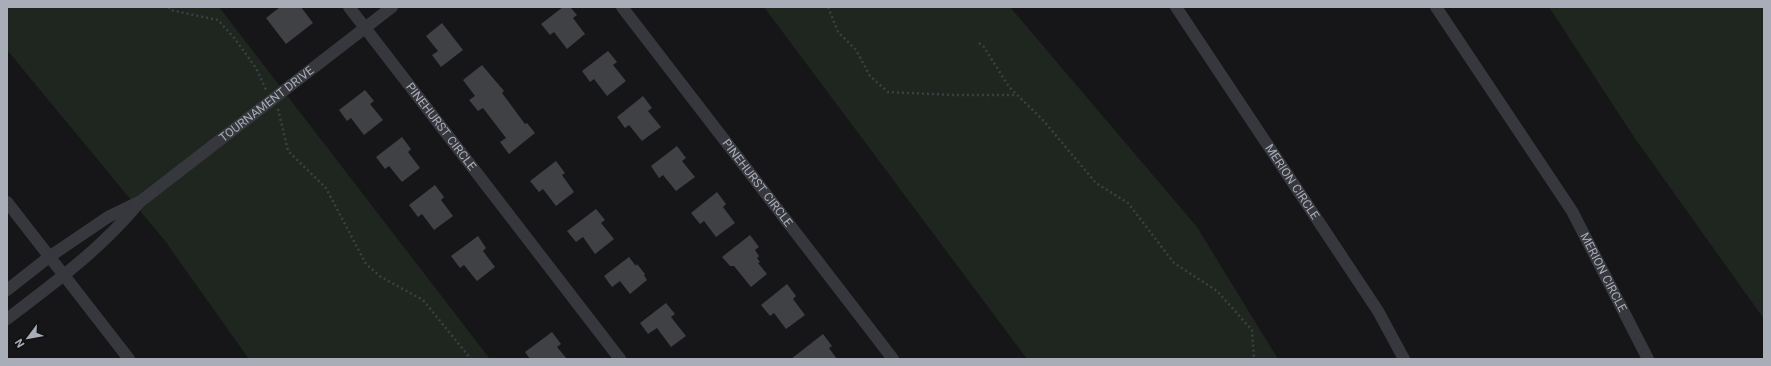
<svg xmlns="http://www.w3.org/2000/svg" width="1771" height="366" viewBox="0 0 1771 366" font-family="Roboto,sans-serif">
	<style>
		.green { fill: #1e261f }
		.building { fill: #404145 }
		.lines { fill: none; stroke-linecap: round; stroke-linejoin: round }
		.path { stroke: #3d3f44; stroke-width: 2.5; stroke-dasharray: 2 3; stroke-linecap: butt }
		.minor { stroke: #37383d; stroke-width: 12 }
		.labels { text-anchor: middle; stroke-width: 3; stroke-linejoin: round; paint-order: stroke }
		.street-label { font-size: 12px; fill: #a8adb8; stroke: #111113 }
	</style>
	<rect width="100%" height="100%" fill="#161618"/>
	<path class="green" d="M7,7H219L490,359H249L165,241L7,50Z
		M764,7H1010L1197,227L1278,359H1027Z
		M1549,7H1764V319L1634,137Z"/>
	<path class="building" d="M280,7H301L313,23L286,44L266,18Z
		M563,7H570L577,15L573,18L585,34L567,49L554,32L550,35L541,24Z
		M442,23L463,50L441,67L432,55L438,51L426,36Z
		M608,51L617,62L613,65L626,81L607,96L594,79L590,82L582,71Z
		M482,65L504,91L502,93L525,124L527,123L535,133L509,154L500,142L506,138L483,108L478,111L469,100L475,96L463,80Z
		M365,90L374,101L370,104L383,120L364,135L351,118L347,121L339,110Z
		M643,96L652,108L648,111L661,127L642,141L629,125L625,128L617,117Z
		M402,137L411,149L408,152L420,168L402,182L389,166L385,169L376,157Z
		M677,146L686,158L682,161L695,177L676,191L663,175L659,178L651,166Z
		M556,161L565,173L562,175L574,192L556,206L543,189L539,192L530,181Z
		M435,185L444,197L441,200L453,216L434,230L422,214L418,217L409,205Z
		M717,192L726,204L723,207L735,223L716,237L704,221L700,224L691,213Z
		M596,209L605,220L601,223L614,239L595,254L583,237L576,242L567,231Z
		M750,235L759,247L755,250L759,256L757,258L760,262L758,263L767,274L751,287L734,266H730L722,257Z
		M478,236L486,248L483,251L495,267L477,281L464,265L460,268L451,256Z
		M629,257L636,266L637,264L645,274L644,275L647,280L630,294L620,281L612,287L604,276Z
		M787,284L796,296L793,299L805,315L786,329L774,313L770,316L761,305Z
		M666,303L675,314L671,317L686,336L671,347L657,328L648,334L640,323Z
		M552,332L561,344L557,347L567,359H530L525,352Z
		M823,334L832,346L829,348L837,359H791Z"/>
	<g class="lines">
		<path class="path" d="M169,7L170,10L218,20L235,39L256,68L266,90
			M828,7L838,32L856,50L870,76L888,92L953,95H1017
			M979,43L984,47L1009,87L1042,119L1096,183L1128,203L1174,263L1217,291L1252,330L1254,359
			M278,109L288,151L326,188L366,264L381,277L423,300L471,359"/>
		<g class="minor">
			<path id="s1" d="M349,7L620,359"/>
			<path id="s2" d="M622,7L893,359"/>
			<path id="s3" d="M1176,7L1378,311L1404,359"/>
			<path id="s4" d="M1436,7L1572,211L1648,359"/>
			<path d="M7,202L129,359"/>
			<path id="s5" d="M7,290L49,257L108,217L141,201L392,7"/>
			<path d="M7,319C53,284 101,249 138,204"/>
		</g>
	</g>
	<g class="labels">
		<g class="street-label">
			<text dy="4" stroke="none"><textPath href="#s5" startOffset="320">TOURNAMENT DRIVE</textPath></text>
			<text dy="4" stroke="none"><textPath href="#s1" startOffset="151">PINEHURST CIRCLE</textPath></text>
			<text dy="4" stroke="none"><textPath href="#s3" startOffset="210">MERION CIRCLE</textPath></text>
			<text dy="4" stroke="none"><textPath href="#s2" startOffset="222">PINEHURST CIRCLE</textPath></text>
			<text dy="4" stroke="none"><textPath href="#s4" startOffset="314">MERION CIRCLE</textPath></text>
		</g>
	</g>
	<rect width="1771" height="366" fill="none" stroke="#a8adb8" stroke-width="16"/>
	<g transform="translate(28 338) rotate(238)" stroke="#111113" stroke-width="3" paint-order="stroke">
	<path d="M0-3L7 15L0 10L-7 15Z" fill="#a8adb8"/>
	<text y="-6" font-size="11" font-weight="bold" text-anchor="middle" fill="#a8adb8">N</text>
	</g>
</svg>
